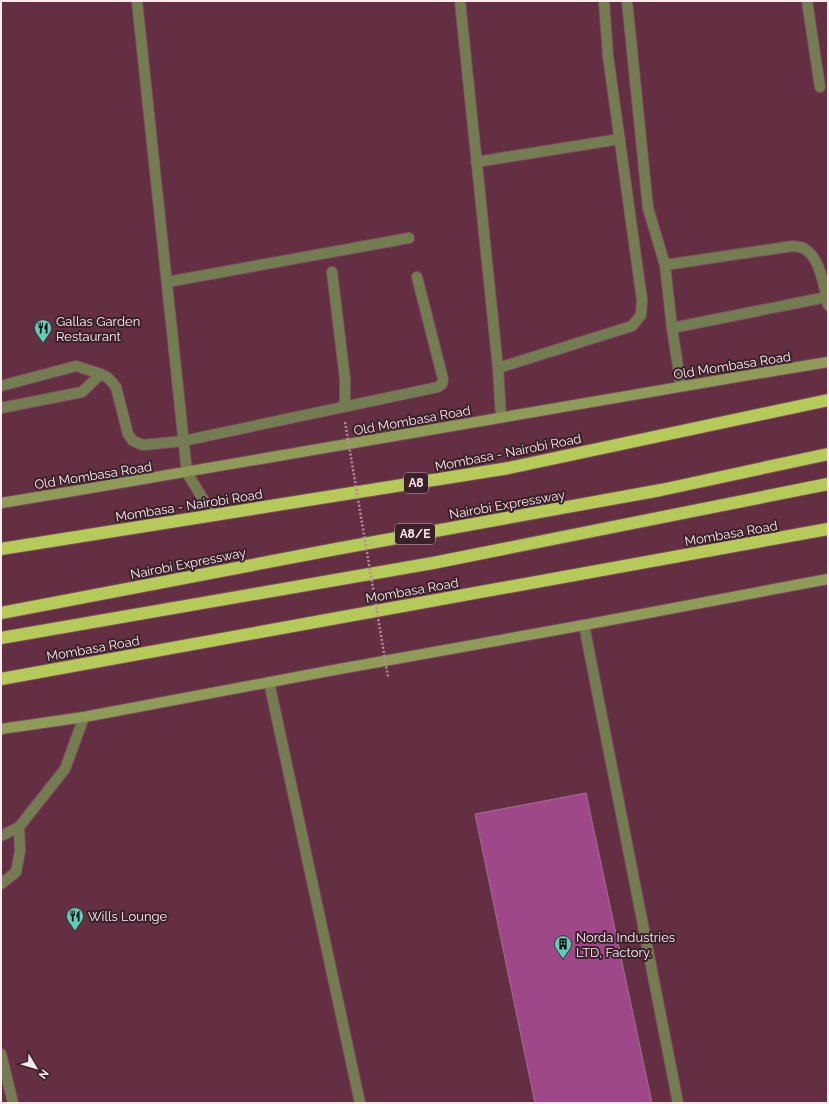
<svg xmlns="http://www.w3.org/2000/svg" width="829" height="1104" viewBox="0 0 829 1104" font-family="Raleway,sans-serif">
	<style>
		.building { fill: #9f4889; stroke: #a26f93 }
		.lines { fill: none; stroke-linecap: round; stroke-linejoin: round }
		.lane-casing { stroke: #7d4d5f; stroke-width: 12 }
		.street-casing { stroke: #7d4d5f; stroke-width: 12 }
		.secondary-casing { stroke: #7d4d5f; stroke-width: 12 }
		.highway-casing { stroke: #7d4d5f; stroke-width: 14 }
		.lane { stroke: #747d52; stroke-width: 10 }
		.street { stroke: #747d52; stroke-width: 10 }
		.secondary { stroke: #8f9c57; stroke-width: 10 }
		.highway { stroke: #b6ca59; stroke-width: 12 }
		.path-bridge { stroke: #b28c99; stroke-width: 2.5; stroke-dasharray: 2 2; stroke-linecap: butt }
		.labels { text-anchor: middle; stroke-width: 4; stroke-linejoin: round; paint-order: stroke }
		.shield { fill: #3a212a; stroke: #c3adb4; stroke-width: 1 }
		.shield-label { font-size: 12px; font-weight: bold; fill: #fee9ef }
		.poi-label { font-size: 13px; fill: #fee9ef; stroke: #3a212a; text-anchor: start }
		.street-label { font-size: 13px; fill: #fee9ef; stroke: #3a212a }
	</style>
	<rect width="100%" height="100%" fill="#652f43"/>
	<path class="building" d="M586,793L652,1103H535L475,814Z"/>
	<g class="lines">
		<g class="lane-casing">
			<path id="lane" d="M460,1L498,368L501,417
				M627,1L648,208L665,265L672,328
				M807,1L820,87
				M476,162L620,139
				M665,265L793,246C797,247 802,247 805,249C820,259 822,281 827,297
				M332,272L345,379V406
				M167,282L409,238
				M498,368L632,326L641,315L642,300L608,56L604,1
				M1,386L76,366L101,374L107,377L111,381L116,387L128,434L133,441L143,445L183,441L438,387L442,384L443,379L417,277
				M681,386L672,328L827,297L828,305
				M1,408L82,392L101,374
				M584,625L678,1103
				M269,682L360,1103
				M1,836L19,827L65,769L84,717
				M1,884L16,872L20,851L19,827
				M1,1054L13,1103"/>
		</g>
		<g class="street-casing">
			<path id="street" d="M137,1L187,473L213,515"/>
		</g>
		<g class="secondary-casing">
			<path id="secondary" d="M1,503C277,458 552,407 828,362
				M1,729L84,717L334,670L584,625L828,579"/>
		</g>
		<g class="highway-casing">
			<path id="highway" d="M1,549L509,468L828,400
				M1,613L336,549L661,490L828,454
				M1,638L433,563L828,484
				M1,679L828,529"/>
		</g>
		<use href="#lane" class="lane"/>
		<use href="#street" class="street"/>
		<use href="#secondary" class="secondary"/>
		<use href="#highway" class="highway"/>
		<path class="path-bridge" d="M345,422L388,677"/>
	</g>
	<defs>
		<g id="restaurant-pin" transform="scale(0.9)"><path d="M0 17L-7.5 6A9.5 9.5 0 1 1 7.5 6Z" fill="#5eceb7" stroke="#3a212a"/><path d="M-5-6h1v4h1v-4h1v4h1v-4h1v5L-1.5 .5V6h-2V.5L-5-1ZM5-6V6H3V1.5H1.5Q1.5-4 5-6Z" fill="#111"/></g>
		<g id="building-pin" transform="scale(0.9)"><path d="M0 17L-7.5 6A9.5 9.5 0 1 1 7.5 6Z" fill="#5eceb7" stroke="#3a212a"/><path d="M-4-6H4V6H1V3H-1V6H-4ZM-2.5-4.3h1.7v1.8h-1.7ZM.8-4.3h1.7v1.8H.8ZM-2.5-1h1.7V.8h-1.7ZM.8-1h1.7V.8H.8Z" fill="#111"/></g>
	</defs>
	<g fill-rule="evenodd">
		<use href="#restaurant-pin" x="43" y="328"/>
		<use href="#restaurant-pin" x="75" y="916"/>
		<use href="#building-pin" x="563" y="944"/>
	</g>
	<g class="labels">
		<g class="shield">
			<rect x="404" y="473" width="24" height="20" rx="3"/>
			<rect x="395" y="524" width="40" height="20" rx="3"/>
		</g>
		<g class="shield-label">
			<text x="416" y="487">A8</text>
			<text x="415" y="538">A8/E</text>
		</g>
		<g class="poi-label">
			<text x="56" y="326">Gallas Garden<tspan x="56" dy="15">Restaurant</tspan></text>
			<text x="88" y="921">Wills Lounge</text>
			<text x="576" y="942">Norda Industries<tspan x="576" dy="15">LTD, Factory.</tspan></text>
		</g>
		<g class="street-label">
			<text transform="translate(732 365) rotate(-9)" y="5">Old Mombasa Road</text>
			<text transform="translate(412 420) rotate(-10)" y="5">Old Mombasa Road</text>
			<text transform="translate(508 452) rotate(-11)" y="5">Mombasa - Nairobi Road</text>
			<text transform="translate(93 475) rotate(-9)" y="5">Old Mombasa Road</text>
			<text transform="translate(507 504) rotate(-10)" y="5">Nairobi Expressway</text>
			<text transform="translate(189 505) rotate(-9)" y="5">Mombasa - Nairobi Road</text>
			<text transform="translate(731 533) rotate(-10)" y="5">Mombasa Road</text>
			<text transform="translate(188 563) rotate(-11)" y="5">Nairobi Expressway</text>
			<text transform="translate(412 590) rotate(-10)" y="5">Mombasa Road</text>
			<text transform="translate(93 648) rotate(-10)" y="5">Mombasa Road</text>
		</g>
	</g>
	<rect width="829" height="1104" fill="none" stroke="#fee9ef" stroke-width="4"/>
	<g transform="translate(36 1068) rotate(128)" stroke="#3a212a" stroke-width="3" paint-order="stroke">
	<path d="M0-3L7 15L0 10L-7 15Z" fill="#fee9ef"/>
	<text y="-6" font-size="11" font-weight="bold" text-anchor="middle" fill="#fee9ef">N</text>
	</g>
</svg>
